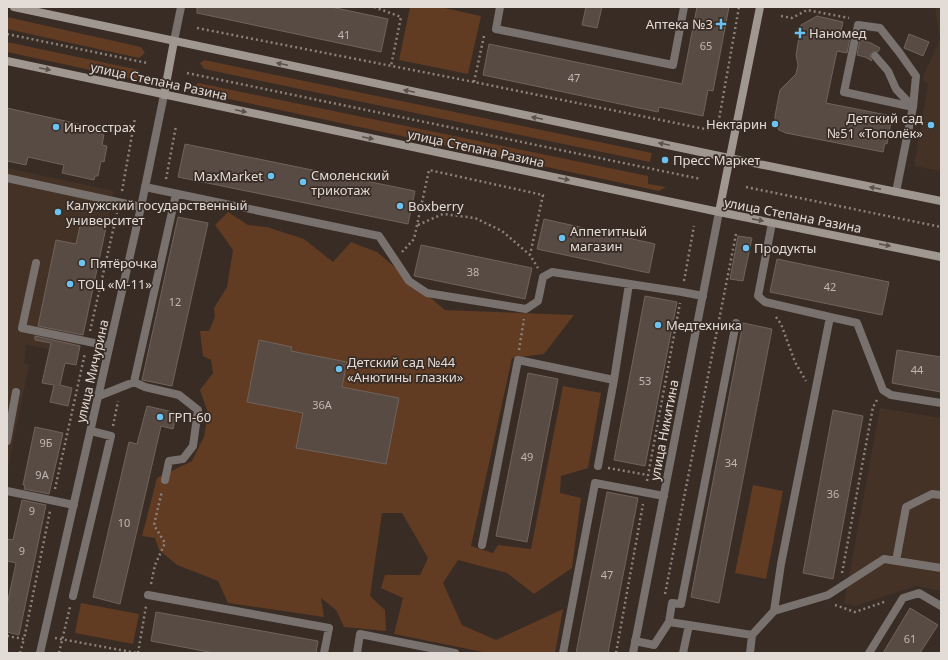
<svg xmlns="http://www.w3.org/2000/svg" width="948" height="660" viewBox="0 0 948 660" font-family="'Noto Sans',sans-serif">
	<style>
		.built { fill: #443227 }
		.green { fill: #613b22 }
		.building { fill: #584b44; stroke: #70635a }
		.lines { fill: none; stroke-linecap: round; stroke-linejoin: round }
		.path { stroke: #8c827c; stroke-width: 2.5; stroke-dasharray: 2 3; stroke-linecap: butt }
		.service { stroke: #78716e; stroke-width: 8 }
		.minor { stroke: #78716e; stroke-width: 8 }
		.tertiary { stroke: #78716e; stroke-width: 8 }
		.secondary { stroke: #a19791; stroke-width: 8 }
		.oneway { fill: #5d514b }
		.poi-dot { fill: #6ac3f1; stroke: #382c25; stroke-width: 1.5 }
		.labels { text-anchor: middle; stroke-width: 3.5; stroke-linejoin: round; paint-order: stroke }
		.number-label { font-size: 11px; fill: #c0b7b2 }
		.poi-label { font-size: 13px; fill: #e3dbd6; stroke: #382c25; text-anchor: start }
		.street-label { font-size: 13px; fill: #e3dbd6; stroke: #382c25 }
	</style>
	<rect width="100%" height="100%" fill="#382c25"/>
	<path class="built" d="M935,7H941V171L914,166L928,85L922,78L940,39Z
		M7,168L114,191L79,354L26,345L24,363L29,365L7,472Z
		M880,408L941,418V591L916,586L855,606L844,603Z"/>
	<path class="green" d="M410,7H440L481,16L468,74L399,60Z
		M7,17L141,47L145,53L139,58L7,29Z
		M7,42L139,70L141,76L137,80L7,52Z
		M204,60L652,153L650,162L204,69L200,63Z
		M198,83L648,176V184L666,187L659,191L196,92L193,87Z
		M228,212L248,225L267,227L304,239L333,262L351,242L377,252L445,310L574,315L544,354L512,358L471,546L493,553L498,545L531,549L563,386L601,393L588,468L561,476L560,493L581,498L572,568L534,594L507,573L458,560L443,583L462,625L496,640L563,609L555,653H488L394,634L403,598L381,588L385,575H420L428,558L402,513H382L370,596L385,610L386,631L344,627L336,610L321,598L324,617L228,603L218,581L177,565L159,550L155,538L142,536L157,478L192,461L204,437L208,413L200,390L213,373L211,360L203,356L200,331H209L215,317L214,308L227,287L233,250L215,225Z
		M753,485L783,491L766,579L735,573Z
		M81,603L139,614L133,644L75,633Z"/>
	<path class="building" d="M197,7H331L388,19L381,52L197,13Z
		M586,7H602L597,28L582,25Z
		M697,7H729L713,91L708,90L703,116L659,107L658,112L483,75L489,44L682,84Z
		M817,16L843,22L840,35L850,38L847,53L837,51L826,103L892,116L887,144L885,143L883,152L786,133L779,130L775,124V116L780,90L796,74L798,65L796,55L801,25Z
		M909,34L929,42L923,56L904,48Z
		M860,40L871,43L880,48L878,52L874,51L870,54V57L872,61L865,57L857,55Z
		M7,108L101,129L100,134L104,135L102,145L107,146L104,162L101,161L98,176H95L94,180L62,173L64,165L28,157L26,165L7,161Z
		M185,144L415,191L408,224L178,177Z
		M82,217L107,223L83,335L38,326L56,240L76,244Z
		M178,217L208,223L172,386L142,380Z
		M544,219L655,244L649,273L537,249Z
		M738,236L752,238L743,281L730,279Z
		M421,245L532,268L525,299L414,276Z
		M777,259L889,282L882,315L770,292Z
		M645,296L677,302L645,466L614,460Z
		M743,323L772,329L719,603L691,597Z
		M35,336L80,346L76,365L65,363L60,385L72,388L68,406L50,402L54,385L42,383L51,343L35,340Z
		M259,340L292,347L291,351L347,362L342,387L399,398L386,464L296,448L303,413L247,402Z
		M897,350L941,357V392L892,383Z
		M528,373L558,379L527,542L496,536Z
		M147,406L177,413L173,429L161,426L120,604L93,597L129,442L137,444Z
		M833,410L863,416L833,579L803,573Z
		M35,427L63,433L49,494L24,489L25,485H23Z
		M607,492L638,498L608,653H576Z
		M22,500L46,505L19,635L7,632V605L16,563L7,561V539L13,540Z
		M910,608L938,625L920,653H883Z
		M156,612L318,641L316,653H214L151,641Z"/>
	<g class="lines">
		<path class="path" d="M374,7L401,17L391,66
			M781,16L792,18L807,10L849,18
			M197,28L474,82L710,130L718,125L739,7
			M7,34L147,63
			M187,73L701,179
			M474,82L484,36L486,35
			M166,179L176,126
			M746,187L941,227
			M122,191L135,118
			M418,225L443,214L475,218L502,231L530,255
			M402,252L414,239L429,170L543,195L530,255L538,268
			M684,281L694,226
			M776,317L781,324L795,362L806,381
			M90,331L117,213
			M519,350L524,319
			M113,426L118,401
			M608,468L648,475
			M647,481L680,303
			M55,489L85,353
			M842,573L873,407L877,400
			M151,584L155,565L165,543L154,525L162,491
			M665,594L736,234
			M835,605L855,612L887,601
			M7,636L24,639L50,511
			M55,638L137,653
			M20,653L24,639
			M59,653L70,607
			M138,653L146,606
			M616,653L643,504"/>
		<path class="service" d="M500,7L496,29L673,65L684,7
			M875,56L888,71L896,89L913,107
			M7,178L141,207
			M145,187L379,236L409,281L427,293L526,309L538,301L543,277L552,272L682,292L703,296
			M896,192L913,107L916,76L899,52L880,28L858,25L844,92L913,107
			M36,263L22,328L109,346
			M830,317L857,323L883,390L891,395L941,403
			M134,382L145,387L179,395L198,410L193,446L183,459L169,461L165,480
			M99,396L134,382L176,194
			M7,441L16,392
			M598,466L614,380L629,284
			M7,491L74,505
			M482,545L518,360L614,380
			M896,561L906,507L932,494L941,495
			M148,595L329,628L324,653
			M73,596L111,436L91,431
			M774,611L828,595L884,559L941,568
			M689,625L669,622L672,603L681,604L736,323
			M752,635L774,611L781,564L830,317L765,302L758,296L772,223
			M635,641L654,645L669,622
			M357,653L360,634L455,653
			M563,653L595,483L664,496
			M683,653L689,625L752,635L750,653
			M869,653L903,598L919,593L941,606"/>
		<path class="minor" d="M40,653L141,207L164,95"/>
		<path class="tertiary" d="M174,41L181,7
			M633,653L719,212"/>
		<path class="secondary" d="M14,7L729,158L941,201
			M7,61L719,212L941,257
			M164,95L174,41
			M719,212L760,7"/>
	</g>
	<defs><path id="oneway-solid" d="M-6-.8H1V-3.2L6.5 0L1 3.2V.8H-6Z"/></defs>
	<g class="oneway">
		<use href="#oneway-solid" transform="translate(282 64) rotate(-168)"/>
		<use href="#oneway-solid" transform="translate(45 69) rotate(12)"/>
		<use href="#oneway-solid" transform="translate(409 91) rotate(-168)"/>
		<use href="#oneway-solid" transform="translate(241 111) rotate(12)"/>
		<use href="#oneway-solid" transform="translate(537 118) rotate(-168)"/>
		<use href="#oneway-solid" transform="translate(368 138) rotate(12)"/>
		<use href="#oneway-solid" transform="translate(664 144) rotate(-168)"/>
		<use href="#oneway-solid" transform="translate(564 179) rotate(12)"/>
		<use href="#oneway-solid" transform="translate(875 188) rotate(-169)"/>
		<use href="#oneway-solid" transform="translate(758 220) rotate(11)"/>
		<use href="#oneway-solid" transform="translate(885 245) rotate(11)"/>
	</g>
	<g class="poi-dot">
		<path d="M719 18h4v4h4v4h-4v4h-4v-4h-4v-4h4z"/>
		<path d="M798 27h4v4h4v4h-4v4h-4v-4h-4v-4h4z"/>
		<circle cx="775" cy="124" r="4"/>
		<circle cx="931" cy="125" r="4"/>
		<circle cx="56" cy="127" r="4"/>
		<circle cx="665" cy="160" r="4"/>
		<circle cx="271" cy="176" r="4"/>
		<circle cx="303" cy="182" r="4"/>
		<circle cx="400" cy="206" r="4"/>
		<circle cx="58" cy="212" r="4"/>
		<circle cx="562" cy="238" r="4"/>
		<circle cx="746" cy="248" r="4"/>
		<circle cx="82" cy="263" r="4"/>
		<circle cx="70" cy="284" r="4"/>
		<circle cx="658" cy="325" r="4"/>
		<circle cx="339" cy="369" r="4"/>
		<circle cx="160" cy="417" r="4"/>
	</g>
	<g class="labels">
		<g class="number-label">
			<text x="344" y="39">41</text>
			<text x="706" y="50">65</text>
			<text x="574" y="82">47</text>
			<text x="473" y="276">38</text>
			<text x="830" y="291">42</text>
			<text x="175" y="306">12</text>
			<text x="917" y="374">44</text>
			<text x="645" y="385">53</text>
			<text x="322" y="409">36А</text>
			<text x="46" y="447">9Б</text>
			<text x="527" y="461">49</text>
			<text x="731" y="467">34</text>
			<text x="42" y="479">9А</text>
			<text x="833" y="498">36</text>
			<text x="32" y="515">9</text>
			<text x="124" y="527">10</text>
			<text x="22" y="555">9</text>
			<text x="607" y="579">47</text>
			<text x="910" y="643">61</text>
		</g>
		<g class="poi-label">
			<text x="713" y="29" text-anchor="end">Аптека №3</text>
			<text x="809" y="38">Наномед</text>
			<text x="923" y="123" text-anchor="end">Детский сад<tspan x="923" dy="15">№51 «Тополёк»</tspan></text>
			<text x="767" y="129" text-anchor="end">Нектарин</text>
			<text x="64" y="132">Ингосстрах</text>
			<text x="673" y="165">Пресс Маркет</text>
			<text x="311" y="180">Смоленский<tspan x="311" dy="15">трикотаж</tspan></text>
			<text x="263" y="181" text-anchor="end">MaxMarket</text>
			<text x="66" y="210">Калужский государственный<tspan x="66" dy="15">университет</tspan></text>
			<text x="408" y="211">Boxberry</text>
			<text x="570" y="236">Аппетитный<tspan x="570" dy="15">магазин</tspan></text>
			<text x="754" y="253">Продукты</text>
			<text x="90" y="268">Пятёрочка</text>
			<text x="78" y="289">ТОЦ «M-11»</text>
			<text x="666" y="330">Медтехника</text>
			<text x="347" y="367">Детский сад №44<tspan x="347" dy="15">«Анютины глазки»</tspan></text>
			<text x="168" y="422">ГРП-60</text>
		</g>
		<g class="street-label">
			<text transform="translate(159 81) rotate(12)" y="5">улица Степана Разина</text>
			<text transform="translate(476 148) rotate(12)" y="5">улица Степана Разина</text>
			<text transform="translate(793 215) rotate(11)" y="5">улица Степана Разина</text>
			<text transform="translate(92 371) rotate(-77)" y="5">улица Мичурина</text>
			<text transform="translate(664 430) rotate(-79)" y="5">улица Никитина</text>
		</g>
	</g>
	<rect width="948" height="660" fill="none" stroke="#e3dbd6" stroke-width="16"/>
</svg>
